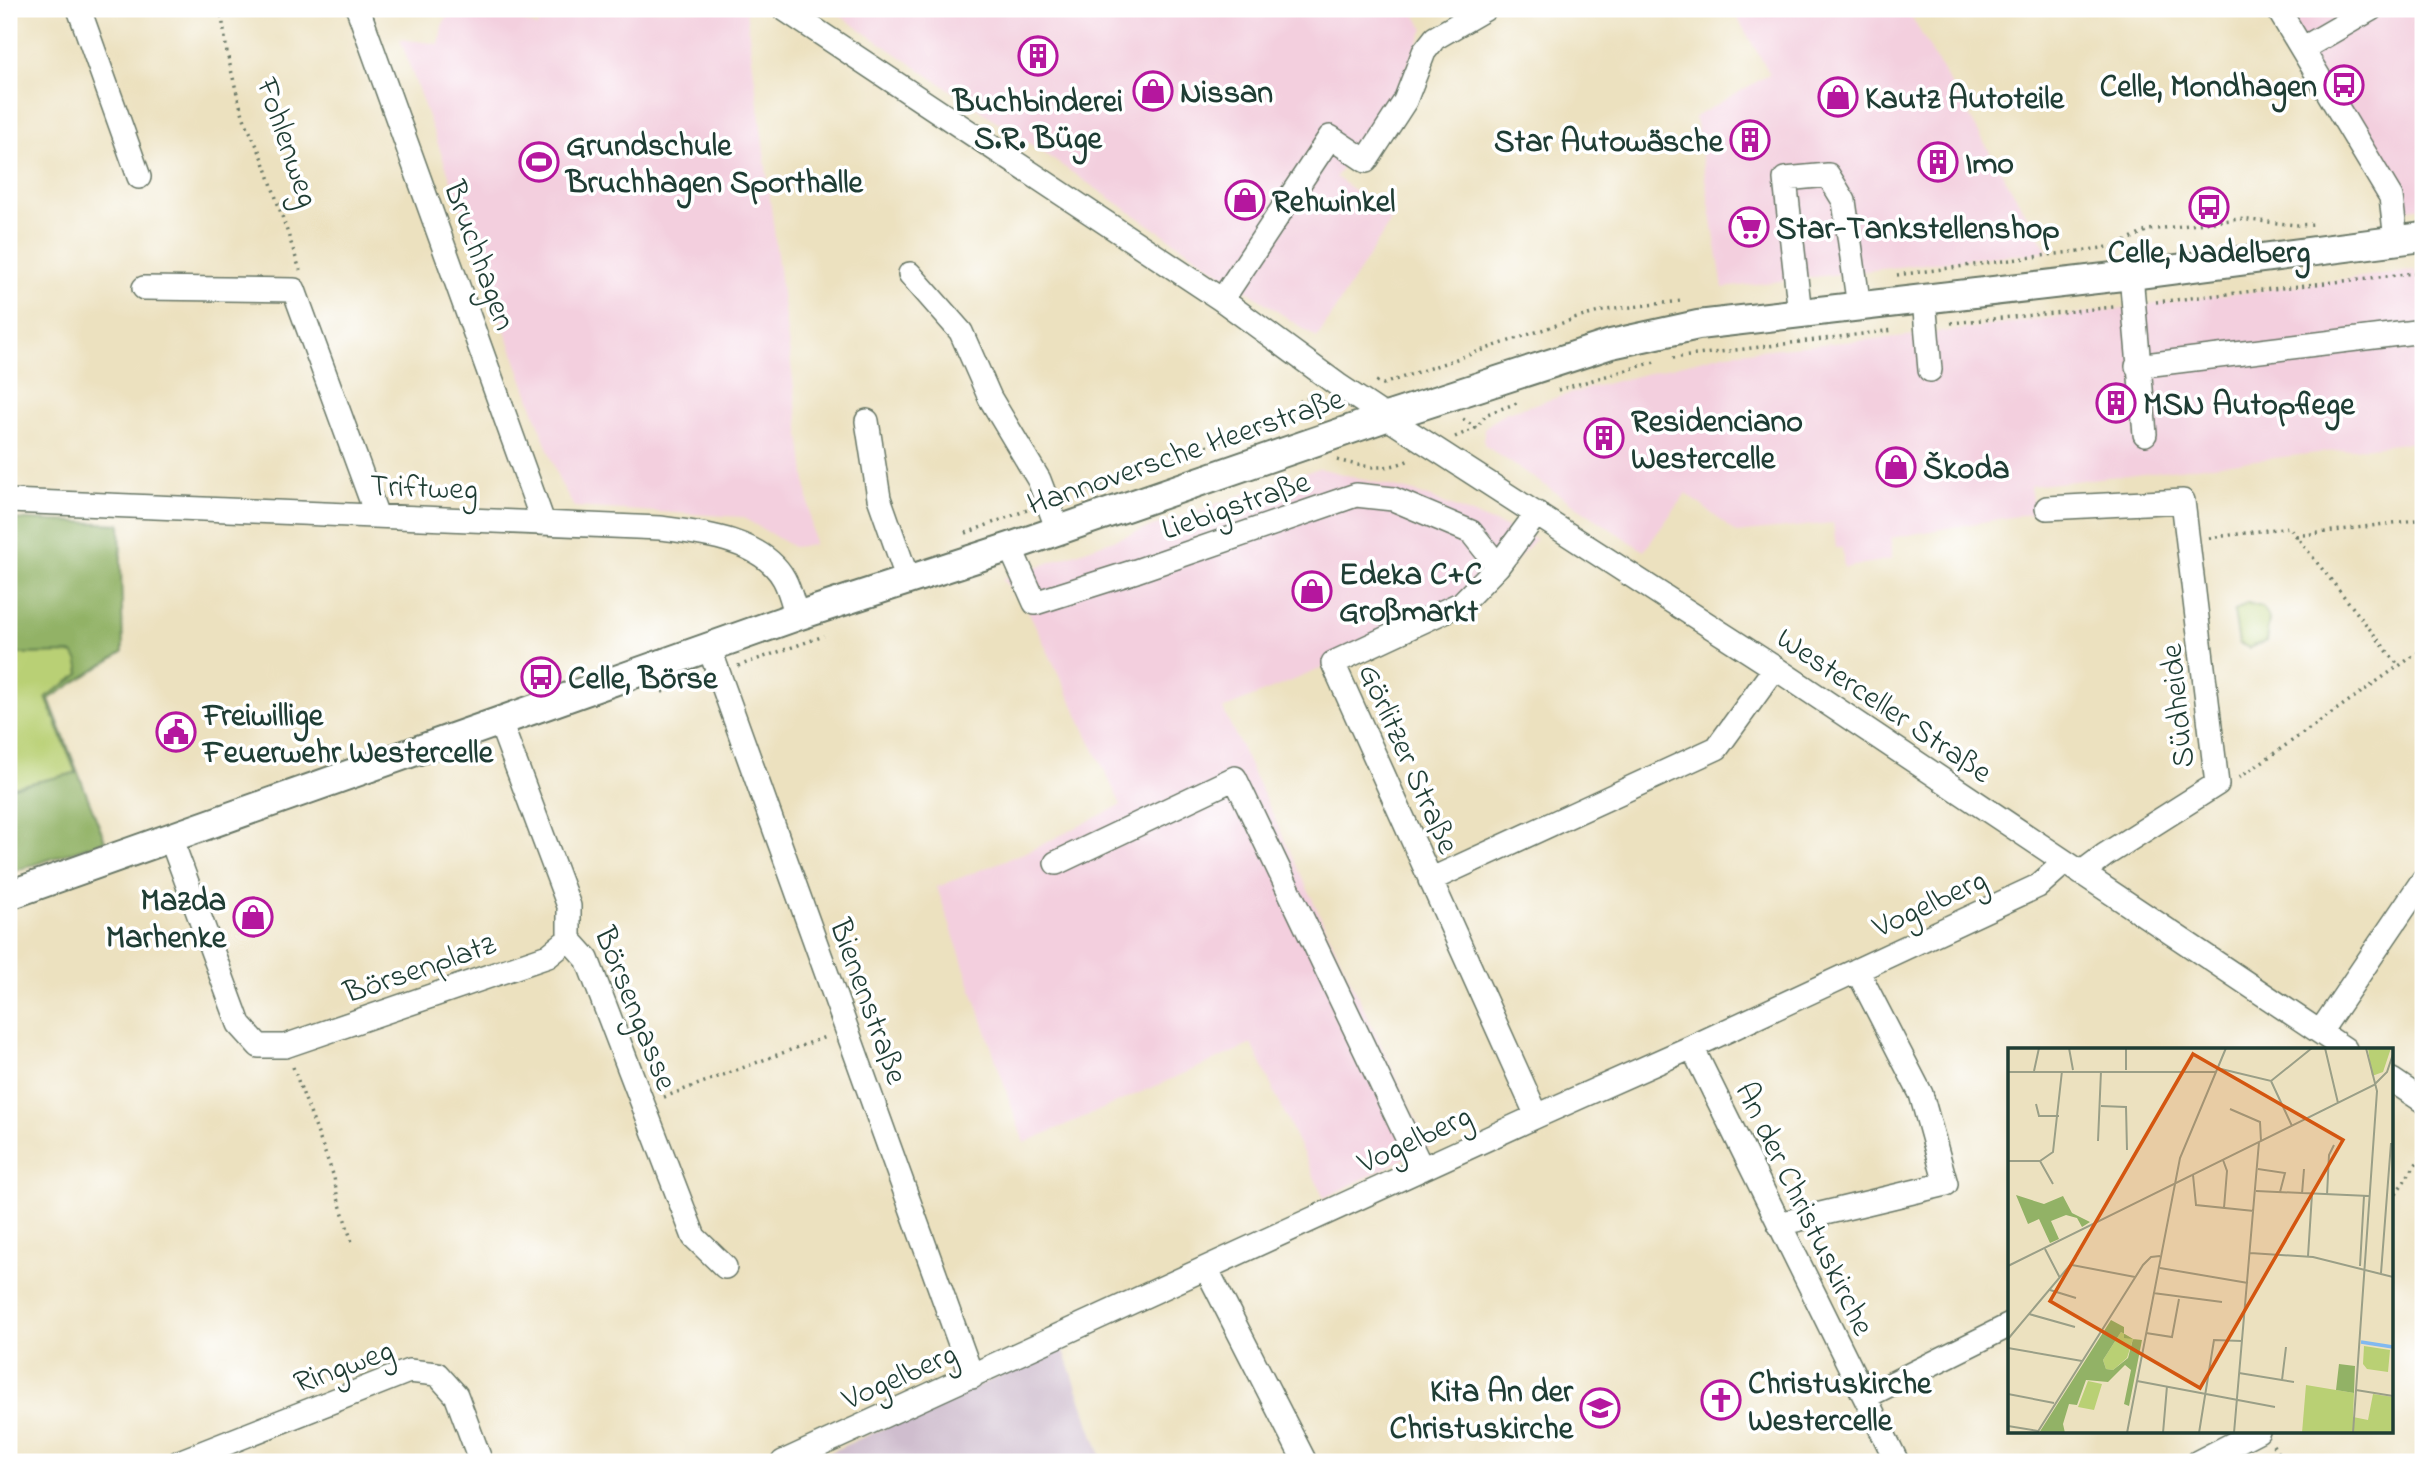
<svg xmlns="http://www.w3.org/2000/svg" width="2432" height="1471" viewBox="0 0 2432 1471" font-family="'Indie Flower',sans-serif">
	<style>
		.built { fill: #f3cfde }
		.industrial { fill: #cfbdce }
		.green { fill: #b9d074; stroke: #6c8654; stroke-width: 2 }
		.forest { fill: #92b266; stroke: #58784d; stroke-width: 2 }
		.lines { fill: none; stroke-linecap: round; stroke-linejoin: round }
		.minor-casing { stroke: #677665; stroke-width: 26 }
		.major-casing { stroke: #677665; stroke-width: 32 }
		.path { stroke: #677665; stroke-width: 3.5; stroke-dasharray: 2 5; stroke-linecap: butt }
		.minor { stroke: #fff; stroke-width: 23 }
		.major { stroke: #fff; stroke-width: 28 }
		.labels { text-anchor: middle; stroke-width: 7; stroke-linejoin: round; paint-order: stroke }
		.poi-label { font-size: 32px; font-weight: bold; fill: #1f3d34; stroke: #fff; text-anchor: start }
		.street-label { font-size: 32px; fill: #1f3d34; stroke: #fff }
		.inset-river { fill: none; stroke: #81b9f1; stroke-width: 3.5 }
		.inset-road { fill: none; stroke: #9a9f87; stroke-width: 2 }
		.view { fill: #d45610; fill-opacity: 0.15; stroke: #d45610; stroke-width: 3.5 }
		.inset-edge { fill: none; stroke: #1f3d34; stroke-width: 3.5 }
	</style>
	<rect width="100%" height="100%" fill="#fff"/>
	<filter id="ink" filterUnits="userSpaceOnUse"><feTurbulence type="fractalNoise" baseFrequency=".0143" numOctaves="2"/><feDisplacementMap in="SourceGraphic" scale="14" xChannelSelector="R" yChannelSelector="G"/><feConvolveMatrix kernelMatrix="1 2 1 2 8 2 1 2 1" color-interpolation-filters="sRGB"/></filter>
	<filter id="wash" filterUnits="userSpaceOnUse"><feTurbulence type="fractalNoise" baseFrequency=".00686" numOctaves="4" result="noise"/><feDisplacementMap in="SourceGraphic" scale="28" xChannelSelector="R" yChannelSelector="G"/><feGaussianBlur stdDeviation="1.57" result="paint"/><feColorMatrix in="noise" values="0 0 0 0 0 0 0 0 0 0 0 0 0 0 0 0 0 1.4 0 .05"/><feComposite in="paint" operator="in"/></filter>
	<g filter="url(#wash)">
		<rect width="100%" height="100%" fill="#ece1bf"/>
		<path class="built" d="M451,9H496L537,27L549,9L746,10L814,545L793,547L742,517L574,507L559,480L400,39L439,44L442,26Z
			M830,9H1412L1424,29L1396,92L1336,177L1392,219L1317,338Z
			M1732,9H1907L2048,252L1965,259L1723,288L1695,117L1770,74Z
			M2278,9H2423V207L2396,211Z
			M2415,270L2423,299V441L2030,486L2034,513L1891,538L1892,559L1844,568L1842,548H1836L1833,523L1736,533L1686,493L1644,551L1484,445V428L1504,413L1593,387L1727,353L1927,334Z
			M1319,468L1418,493L1536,539L1474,606L1223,709L1429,1147L1324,1198L1252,1044L1024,1143L937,887L1031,850L1121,805L1026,606L1002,579Z"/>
		<path class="industrial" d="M1063,1348L1103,1462H808Z"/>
		<path class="green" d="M2247,603L2262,607L2269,619L2266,641L2249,648L2239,643L2234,612Z
			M73,653L79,662L80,674L46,697L76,773L9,788V654Z"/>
		<path class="forest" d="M9,519L120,524L123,652L49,699L105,841L9,873V788L76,773L46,697L80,674L78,662L73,653L9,654Z"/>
	</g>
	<g filter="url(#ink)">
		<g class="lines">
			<g class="minor-casing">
				<path id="minor" d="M79,9L139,177
					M358,9L543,522
					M784,9L1222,300L1338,385L1386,417L1775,668L2345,1049
					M2278,9L2391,197L2396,240
					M2302,49L2371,9
					M910,274L961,332L990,398L1039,480L1058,530
					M2131,275L2145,434
					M144,288L294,290L377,516
					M1924,299L1930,370
					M1222,300L1330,137L1366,161L1405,101L1424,52L1435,38L1485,9
					M1800,314L1785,179L1828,175L1844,201L1859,307
					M2137,366L2423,331
					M867,421L879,498L908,580
					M9,501L660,528C700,533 762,539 784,579C790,590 793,604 797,616
					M2047,508L2183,501L2217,784L2105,855L2081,873
					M1537,513L1498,566L1462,603L1333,663L1537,1116
					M1010,547L1035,603L1136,571L1356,495L1393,499L1471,532L1498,566
					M709,647L972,1377
					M500,722L569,906V939L587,959L694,1237L725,1267
					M171,839L239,1024L259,1046H285L548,956L569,939
					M1056,863L1235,778L1422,1169
					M1430,880L1717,748L1775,668
					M2320,1032L2423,880
					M1692,1047L1897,1462
					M2392,1080L2423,1101
					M1779,1224L1946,1184L1921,1094L1857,970
					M1206,1268L1305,1462
					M1865,1397L2010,1325
					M179,1462L409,1371L437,1374L456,1395L481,1462
					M783,1462L1537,1116L1692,1047L2038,886L2065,862
					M2198,1462L2258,1431"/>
			</g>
			<g class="major-casing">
				<path id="major" d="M9,895L797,616L1010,547L1386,417L1611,344L1698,325L2131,275L2423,237"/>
			</g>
			<path class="path" d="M221,9L227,53L239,102L245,121L263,159L300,270
				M1897,275L2117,246L2148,230L2239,219L2296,225L2317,224
				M2156,302L2423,272
				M1951,323L2114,307
				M1673,358L1894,330
				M1376,381L1383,384L1574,319L1606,310L1681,301
				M1558,390L1658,361
				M1463,419L1476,428
				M1455,437L1476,428L1487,414L1517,403
				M1337,460C1363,467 1386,472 1411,459
				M1068,496L1276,422L1301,401L1315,395
				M966,533L1027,510
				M2296,536L2423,519
				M2209,538L2289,527L2399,666
				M738,666L824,636
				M662,692L698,680
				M2239,778L2423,649
				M293,1067L334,1177L337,1195L352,1242
				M664,1097L828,1036
				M2392,1199L2423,1154
				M2392,1281L2394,1283
				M2273,1445L2283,1462"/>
			<use href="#minor" class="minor"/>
			<use href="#major" class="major"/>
		</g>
	</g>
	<defs>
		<g id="building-ring" transform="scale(2.0125)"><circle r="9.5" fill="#fff" stroke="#b5179e" stroke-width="1.5"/><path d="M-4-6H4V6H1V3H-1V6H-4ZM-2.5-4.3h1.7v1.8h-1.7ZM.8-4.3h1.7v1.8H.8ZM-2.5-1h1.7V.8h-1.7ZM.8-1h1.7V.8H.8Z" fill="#b5179e"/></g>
		<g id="bus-ring" transform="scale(2.0125)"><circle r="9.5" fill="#fff" stroke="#b5179e" stroke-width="1.5"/><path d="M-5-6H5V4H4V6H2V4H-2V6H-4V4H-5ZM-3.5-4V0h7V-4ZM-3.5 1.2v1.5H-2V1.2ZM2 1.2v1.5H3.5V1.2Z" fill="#b5179e"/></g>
		<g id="shop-ring" transform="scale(2.0125)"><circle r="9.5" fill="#fff" stroke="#b5179e" stroke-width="1.5"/><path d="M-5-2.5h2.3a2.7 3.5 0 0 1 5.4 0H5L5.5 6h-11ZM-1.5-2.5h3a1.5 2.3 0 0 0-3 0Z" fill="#b5179e"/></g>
		<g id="stadium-ring" transform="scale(2.0125)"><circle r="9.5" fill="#fff" stroke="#b5179e" stroke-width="1.5"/><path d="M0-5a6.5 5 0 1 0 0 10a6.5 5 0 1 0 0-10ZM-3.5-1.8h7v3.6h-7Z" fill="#b5179e"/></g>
		<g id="supermarket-ring" transform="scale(2.0125)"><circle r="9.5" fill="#fff" stroke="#b5179e" stroke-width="1.5"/><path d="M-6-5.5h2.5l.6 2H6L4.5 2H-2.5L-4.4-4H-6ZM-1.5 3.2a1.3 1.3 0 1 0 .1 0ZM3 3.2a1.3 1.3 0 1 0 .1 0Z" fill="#b5179e"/></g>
		<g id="civic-ring" transform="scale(2.0125)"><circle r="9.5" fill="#fff" stroke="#b5179e" stroke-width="1.5"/><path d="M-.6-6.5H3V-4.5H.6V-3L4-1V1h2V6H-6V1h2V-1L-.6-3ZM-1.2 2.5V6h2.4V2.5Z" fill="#b5179e"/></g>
		<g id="church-ring" transform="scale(2.0125)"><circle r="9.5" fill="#fff" stroke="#b5179e" stroke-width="1.5"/><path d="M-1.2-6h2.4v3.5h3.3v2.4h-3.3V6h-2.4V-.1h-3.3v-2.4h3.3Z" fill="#b5179e"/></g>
		<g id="school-ring" transform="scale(2.0125)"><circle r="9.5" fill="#fff" stroke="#b5179e" stroke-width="1.5"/><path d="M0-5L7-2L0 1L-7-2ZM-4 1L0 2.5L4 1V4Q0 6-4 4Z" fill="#b5179e"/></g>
	</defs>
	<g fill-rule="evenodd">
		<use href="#building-ring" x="1038" y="56"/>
		<use href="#bus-ring" x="2344" y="85"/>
		<use href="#shop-ring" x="1153" y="91"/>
		<use href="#shop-ring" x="1838" y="97"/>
		<use href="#building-ring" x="1750" y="140"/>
		<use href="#stadium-ring" x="539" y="162"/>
		<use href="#building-ring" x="1938" y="162"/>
		<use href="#shop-ring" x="1245" y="200"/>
		<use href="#bus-ring" x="2209" y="207"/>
		<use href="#supermarket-ring" x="1749" y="227"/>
		<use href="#building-ring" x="2116" y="403"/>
		<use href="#building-ring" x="1604" y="438"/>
		<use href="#shop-ring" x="1896" y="467"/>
		<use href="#shop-ring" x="1312" y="591"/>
		<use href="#bus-ring" x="541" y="677"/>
		<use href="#civic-ring" x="176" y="732"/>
		<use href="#shop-ring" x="253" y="917"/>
		<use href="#church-ring" x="1721" y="1400"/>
		<use href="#school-ring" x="1600" y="1408"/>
	</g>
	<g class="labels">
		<g class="poi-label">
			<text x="2317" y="96" text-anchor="end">Celle, Mondhagen</text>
			<text x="1180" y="102">Nissan</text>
			<text x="1865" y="108">Kautz Autoteile</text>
			<text x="1038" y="111" text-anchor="middle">Buchbinderei<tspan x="1038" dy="37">S.R. Büge</tspan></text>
			<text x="1723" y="151" text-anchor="end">Star Autowäsche</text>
			<text x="566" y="155">Grundschule<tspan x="566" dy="37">Bruchhagen Sporthalle</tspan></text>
			<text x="1965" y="173">Imo</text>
			<text x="1272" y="211">Rehwinkel</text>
			<text x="1776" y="238">Star-Tankstellenshop</text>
			<text x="2209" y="262" text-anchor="middle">Celle, Nadelberg</text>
			<text x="2143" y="414">MSN Autopflege</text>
			<text x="1631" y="431">Residenciano<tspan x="1631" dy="37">Westercelle</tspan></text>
			<text x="1923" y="478">Škoda</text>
			<text x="1339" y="584">Edeka C+C<tspan x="1339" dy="37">Großmarkt</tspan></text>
			<text x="568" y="688">Celle, Börse</text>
			<text x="203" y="725">Freiwillige<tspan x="203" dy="37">Feuerwehr Westercelle</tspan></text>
			<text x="226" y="910" text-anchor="end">Mazda<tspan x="226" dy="37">Marhenke</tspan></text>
			<text x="1748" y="1393">Christuskirche<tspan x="1748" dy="37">Westercelle</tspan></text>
			<text x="1573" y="1401" text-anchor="end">Kita An der<tspan x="1573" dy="37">Christuskirche</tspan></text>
		</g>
		<g class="street-label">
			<text transform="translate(289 142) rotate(71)" y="11">Fohlenweg</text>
			<text transform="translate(481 255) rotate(70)" y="11">Bruchhagen</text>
			<text transform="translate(1185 450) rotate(-19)" y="11">Hannoversche Heerstraße</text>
			<text transform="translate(424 486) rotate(2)" y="11">Triftweg</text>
			<text transform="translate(1235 504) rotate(-19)" y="11">Liebigstraße</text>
			<text transform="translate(1885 704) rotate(34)" y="11">Westerceller Straße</text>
			<text transform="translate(2176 706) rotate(-96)" y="11">Südheide</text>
			<text transform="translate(1410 758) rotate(66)" y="11">Görlitzer Straße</text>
			<text transform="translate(1929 902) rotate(-25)" y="11">Vogelberg</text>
			<text transform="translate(419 967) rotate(-19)" y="11">Börsenplatz</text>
			<text transform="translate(870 1001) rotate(70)" y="11">Bienenstraße</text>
			<text transform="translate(637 1008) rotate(68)" y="11">Börsengasse</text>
			<text transform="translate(1414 1138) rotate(-25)" y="11">Vogelberg</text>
			<text transform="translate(1806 1208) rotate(64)" y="11">An der Christuskirche</text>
			<text transform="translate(343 1365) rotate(-20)" y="11">Ringweg</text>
			<text transform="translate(899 1375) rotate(-24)" y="11">Vogelberg</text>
		</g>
	</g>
	<g transform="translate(2008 1048)">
		<rect width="385" height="385" fill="#ece1bf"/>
		<path d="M360,0H383L375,24L364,28ZM113,284L125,291L119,310L105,322L98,321L95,312ZM356,298L382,302L380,324L359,321L355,316ZM80,333L94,336L86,362L70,359ZM298,337L346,345L345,369L360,372L365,346L385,349V385H294Z" fill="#b9d074"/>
		<path d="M8,147L36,156L55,148L64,165L82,174L74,179L69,170L58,167L43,173L51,191L42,195L31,171L20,176ZM103,272L116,279V290L134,292L121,358L116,356L123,322L117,317L100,334L78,332L69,357L61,356L55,376L57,385H31ZM113,284L125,291L120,310L105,322L98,321L95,312ZM331,316L347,318L346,345L328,342Z" fill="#92b266" fill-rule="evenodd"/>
		<path class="inset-river" d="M353,294L385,299"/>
		<path class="inset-road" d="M61,0L65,22M118,0V22M317,0L330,55M209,20L263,33L304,0M26,23L31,0M0,24H208M263,33L284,78M28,56L31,68H51M93,58L118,59L119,102M222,61L252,74L253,93M90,93L93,23M215,112L219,123L216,160M0,113H32L45,104L54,23M32,113L45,136M250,121L277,125L272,144M185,127L188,157L246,163M248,143L361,148M294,146L296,121M319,147L321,107L326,97M37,201L52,230M242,205L305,209L385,229M300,208L304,146M64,217L127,229M0,218L366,37L379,24L385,6M352,218L356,148M152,220L240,235M373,225L383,95M42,242L68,250M145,245L214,254M21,266L67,279M138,285L164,289L171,251M0,291L68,210M0,300L74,313M231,325L286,334M274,332L278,299M129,333L267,359M348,342L385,348M0,346L46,355M0,378L30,383M29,385L135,217L143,209L152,208M119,385L172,110L218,0M155,385L159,338M191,385L206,292L234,293M226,385L251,94M345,385L369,43L358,0"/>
		<path class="view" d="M185,6L335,92L192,340L42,253Z"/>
		<rect width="385" height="385" class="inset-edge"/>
	</g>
	<rect width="2432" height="1471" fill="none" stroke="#fff" stroke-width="35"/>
</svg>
